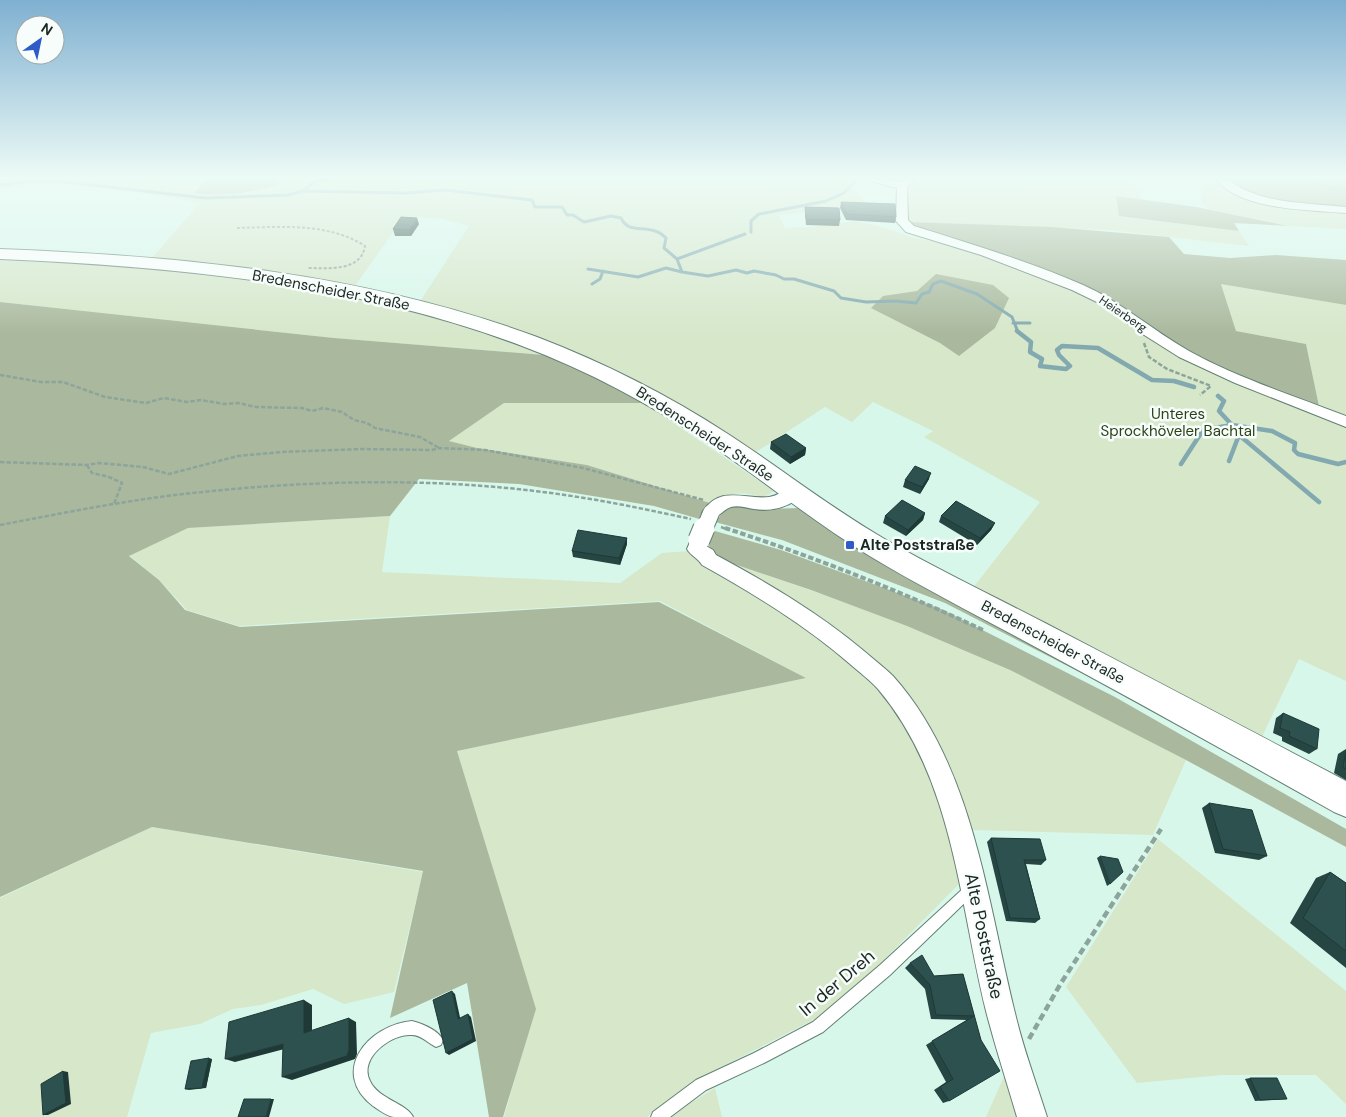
<svg xmlns="http://www.w3.org/2000/svg" width="1346" height="1117" viewBox="0 0 1346 1117" font-family="'DM Sans',sans-serif">
	<style>
		.green { fill: #d7e7ca }
		.forest { fill: #aab99d }
		.lines { fill: none; stroke-linecap: round; stroke-linejoin: round }
		.stream-far1 { stroke: #82a9af; stroke-width: 3 }
		.stream { stroke: #82a9af; stroke-width: 4.5 }
		.service-casing { stroke: #648075; stroke-width: 2 }
		.minor-casing { stroke: #648075; stroke-width: 2 }
		.primary-casing { stroke: #648075; stroke-width: 2 }
		.path-far3 { stroke: #8ca49b; stroke-width: 2; stroke-dasharray: 3 2; stroke-linecap: butt }
		.path-far2 { stroke: #8ca49b; stroke-width: 2.5; stroke-dasharray: 4.5 2; stroke-linecap: butt }
		.path-far1 { stroke: #8ca49b; stroke-width: 4; stroke-dasharray: 5.5 2.5; stroke-linecap: butt }
		.path { stroke: #8ca49b; stroke-width: 4.5; stroke-dasharray: 7 4; stroke-linecap: butt }
		.service { fill: #fff; fill-rule: evenodd }
		.minor { fill: #fff; fill-rule: evenodd }
		.primary { fill: #fff; fill-rule: evenodd }
		.minor-bridge-far1-casing { stroke: #648075; stroke-width: 18; stroke-linecap: butt }
		.minor-bridge-casing { stroke: #648075; stroke-width: 23; stroke-linecap: butt }
		.minor-bridge-far1 { stroke: #fff; stroke-width: 16 }
		.minor-bridge { stroke: #fff; stroke-width: 21 }
		.wall { fill: #264643 }
		.shaded-wall { fill: #1f3937 }
		.building { fill: #2c514e; stroke: #1f3937 }
		.poi-dot { fill: #3059c9; stroke: #f7fdfb; stroke-width: 2 }
		.labels { text-anchor: middle; stroke-width: 5; stroke-linejoin: round; paint-order: stroke }
		.far-street-label { font-size: 12px; fill: #1b2622; stroke: #f7fdfb }
		.street-label { font-size: 15px; fill: #1b2622; stroke: #f7fdfb }
		.park-label { font-size: 15px; fill: #2c4217; stroke: #f7fdfb }
		.poi-label { font-size: 15px; font-weight: bold; fill: #1b2622; stroke: #f7fdfb; text-anchor: start }
		.near-street-label { font-size: 18px; fill: #1b2622; stroke: #f7fdfb }
	</style>
	<rect width="100%" height="100%" fill="#d8f7eb"/>
	<path class="green" d="M0,179H857L850,185L869,206L779,215L785,228L812,227L856,221L882,227L911,237L944,244L947,240L1088,293L1346,424V681L1299,659L1261,739L972,589L1040,502L924,437L933,431L873,402L852,422L825,407L753,454C718,431 684,406 648,386C577,346 497,326 419,303L469,226L443,219L405,216L354,287L207,262L152,258L200,203L136,192L63,184L0,188Z
		M915,179H1131L1143,200L1116,196L1119,216L1239,231L1249,246L1109,230L907,222L904,186Z
		M1214,179H1220L1232,191L1346,211V229L1288,226L1208,209L1200,198L1204,187Z
		M0,260L146,267L237,278L347,297L400,308L478,331L544,355L334,338L0,302Z
		M1221,283L1346,305V421L1320,411L1306,344L1236,331Z
		M504,403H644L774,491L763,498C741,490 733,492 712,504L587,465L476,448L449,441Z
		M390,516L382,572L620,583L662,553L689,551L800,618L892,697L933,766L960,883L869,975L815,1019L696,1080L647,1117H504L535,1009L457,751L806,678L660,601L239,626L187,610L158,579L129,555L188,528Z
		M734,564C827,595 921,628 1010,670C1070,699 1128,730 1186,760L1153,835L969,830L925,727L764,583Z
		M152,827L423,872L394,992L344,1004L313,989L261,1005L233,1009L200,1024L151,1033L127,1117H0V898Z
		M1158,839L1346,991V1104L1316,1075H1222L1137,1083L1066,987Z
		M1010,1063L1027,1117H986Z
		M715,1088L722,1117H672L689,1104Z"/>
	<path class="forest" d="M207,179H280L277,185C249,193 223,197 194,193Z
		M1224,179H1346V210C1311,206 1249,206 1224,179Z
		M1116,196L1196,207L1288,226L1234,223L1239,231L1119,216Z
		M907,222L1052,227L1169,237L1184,254L1230,258L1276,255L1346,260V305L1221,284L1236,331L1306,344L1320,411L1187,354L1089,291L916,229Z
		M936,274L993,285L1009,298L995,328L959,356L940,343L871,308L883,296L917,291Z
		M0,302L334,338L544,355L591,373L644,403H504L449,441L477,448L587,465L713,504L703,520L654,506L519,484L419,479L390,516L188,528L129,556L159,580L185,610L240,627L659,602L806,678L457,751L536,1009L503,1117H489L467,983L390,1018L423,871L152,827L0,897Z
		M736,504L767,509L799,508L1167,717L945,603L782,540L715,522L727,507Z
		M715,531L781,550L941,609L1115,697L1346,829V847L1186,760L1010,670L907,626L811,590L734,564L715,554L708,545L710,536Z"/>
	<g class="lines">
		<path class="stream-far1" d="M0,185L29,181L66,182L205,198L288,195L303,191L406,193L445,190L532,200L535,207H562L567,215H573L584,222L611,216L621,218C628,233 642,226 655,231C659,232 663,235 666,238L664,248L677,259L682,272L708,276L736,270L747,273L754,271L776,275L784,279H794L834,291L841,298L866,302L896,301L916,303L922,294L929,292L933,284L941,281L977,294L1012,317L1018,332
			M303,191L314,182L328,179
			M751,232V221L759,214L826,201L844,193L856,180
			M677,259L745,234
			M588,269L638,277L666,268L682,272
			M592,284L600,279L603,271
			M1013,323H1030"/>
		<path class="stream" d="M1017,331L1031,342L1030,352L1042,359L1040,366L1066,369L1070,366L1059,355L1057,350L1062,346L1098,348L1152,380L1174,381L1194,387
			M1218,396L1224,401L1219,411L1232,425L1272,431L1295,443L1294,450L1298,454L1338,464L1346,462
			M1229,461L1239,435
			M1181,464L1203,430L1232,425L1233,430L1319,502"/>
		<g class="service-casing">
			<path id="service" d="M971,883L975,885L977,889L975,893L890,975L823,1032L764,1063L706,1090L670,1117H651L653,1112L696,1080L754,1053L813,1022L880,965L967,885Z
				M412,1021C423,1024 438,1030 443,1040L441,1045L436,1047C428,1043 421,1035 412,1035C392,1033 358,1058 370,1081C378,1099 408,1104 413,1117C407,1117 400,1117 394,1117C387,1116 379,1110 373,1106C329,1072 368,1025 412,1021Z"/>
		</g>
		<g class="minor-casing">
			<path id="minor" d="M870,179H887L900,182L905,179H916L907,187L908,220L914,226C971,244 1028,261 1083,285C1121,302 1152,330 1189,351C1238,378 1294,396 1346,416V427L1235,383L1179,357L1141,333L1105,306L1072,290L981,255L906,232L896,221L897,188L871,181Z
				M1217,179H1228C1256,204 1309,203 1346,207V213C1311,210 1237,210 1217,179Z
				M794,486L800,488L803,492C794,507 770,512 754,509C747,508 738,505 731,507C723,510 719,517 711,519L705,518L702,513C719,484 745,500 769,497C779,496 785,488 794,486Z
				M699,533L705,535L708,540L706,546L713,550L716,555C768,583 819,613 864,651C873,659 884,667 893,676C973,765 987,900 1015,1013C1023,1048 1036,1082 1047,1117H1017C1007,1083 996,1049 987,1015C959,905 955,780 878,689C870,680 859,672 850,664C805,625 754,594 702,565C698,558 691,556 687,549L693,535Z"/>
		</g>
		<g class="primary-casing">
			<path id="primary" d="M0,249C182,256 365,273 537,337C605,363 668,395 728,434C782,469 832,509 888,541C939,570 993,596 1045,623C1146,675 1246,728 1346,781V817L1334,812C1233,755 1132,699 1030,644C976,615 921,587 868,555C814,522 764,481 711,445C652,405 589,371 522,346C355,283 177,267 0,259Z"/>
		</g>
		<path class="path-far3" d="M1294,179C1312,181 1328,188 1346,191
			M237,228C279,227 328,222 365,246C361,272 328,268 307,268"/>
		<path class="path-far2" d="M1144,343L1149,357L1167,369L1211,386L1200,395
			M0,375L41,382H63L105,397L146,403L164,398L187,402L201,400L224,404L238,403L256,407L302,408L312,411L323,408L342,412L354,420L367,423L375,428L420,437L439,448
			M0,462L87,465L99,463L143,467L169,474L238,456L282,452L362,449L432,450L439,448L485,450L583,468L704,500
			M87,465L92,473L109,477L122,483L114,504
			M0,525C58,514 117,502 175,495C304,480 436,476 565,495C607,501 649,510 691,519
			M721,527L729,530"/>
		<path class="path-far1" d="M725,528C814,557 901,591 985,631"/>
		<path class="path" d="M1029,1039L1061,983L1161,829"/>
		<use href="#service" class="service"/>
		<use href="#minor" class="minor"/>
		<use href="#primary" class="primary"/>
		<g class="minor-bridge-far1-casing">
			<path id="minor-bridge-far1" d="M704,530L711,513"/>
		</g>
		<g class="minor-bridge-casing">
			<path id="minor-bridge" d="M699,540L704,528"/>
		</g>
		<use href="#minor-bridge-far1" class="minor-bridge-far1"/>
		<use href="#minor-bridge" class="minor-bridge"/>
	</g>
	<path class="wall" d="M841,202L896,217L895,223L846,220L840,208Z
		M805,207L840,220L839,226L806,225L805,213Z
		M419,224L411,236H395L393,229Z
		M771,442L806,448L805,455L790,464L770,449Z
		M929,479L920,494L903,487L905,480Z
		M925,513L923,520L906,536L883,523L885,516Z
		M941,516L995,523L991,530L977,545L939,522Z
		M627,538V544L620,565L573,557L572,551Z
		M1283,713L1317,749L1309,754L1282,741V737L1273,733L1276,718Z
		M1346,749V780L1334,773L1338,754Z
		M1209,803L1267,856L1259,860L1215,853L1202,808Z
		M991,838L1046,860L1041,865L1026,864L1040,919L1035,923L1006,921L987,842Z
		M1100,856L1110,884L1107,886L1097,858Z
		M1330,872L1346,883V968L1290,923L1316,878Z
		M910,963L934,976L963,974L981,1040L949,1101L943,1103L934,1090L946,1082L926,1045L967,1020L931,1019L925,989L905,968Z
		M212,1059L206,1088L189,1090L185,1089Z
		M1250,1078L1287,1099L1255,1101L1245,1079Z"/>
	<path class="shaded-wall" d="M417,218L419,224L411,236L410,230Z
		M806,448L805,455L790,464L791,457Z
		M931,473L929,479L920,494L922,487Z
		M925,513L923,520L906,536L908,530Z
		M995,523L991,530L977,545L980,538Z
		M627,538V544L620,565L619,558Z
		M452,991L455,994L461,1022L458,1019Z
		M304,1000L312,1005V1037L304,1033Z
		M468,1014L471,1017L476,1041L449,1055L446,1053Z
		M349,1018L356,1022L357,1054L355,1059L292,1080L282,1077Z
		M283,1044L292,1047L235,1062L225,1059Z
		M209,1058L212,1059L206,1088H202Z
		M63,1071L68,1072L71,1104L48,1115H43Z
		M271,1099H274L269,1117H266Z"/>
	<path class="building" d="M841,202L895,204L896,217L847,214Z
		M805,207L839,208L840,220L806,219Z
		M401,217L417,218L410,230L393,229Z
		M786,434L806,448L791,457L771,442Z
		M915,466L931,473L922,487L905,480Z
		M902,500L925,513L908,530L885,516Z
		M956,501L995,523L980,538L941,516Z
		M578,530L627,538L619,558L572,551Z
		M1283,713L1319,729L1317,749L1289,736L1290,732L1280,728Z
		M1346,751V769L1343,767Z
		M1209,803L1252,810L1267,856L1223,849Z
		M991,838L1040,839L1046,860H1024L1040,919L1010,918Z
		M1100,856L1118,859L1123,872L1110,884Z
		M1330,872L1346,883V951L1303,918Z
		M922,955L934,976L963,974L981,1040L1000,1071L949,1101L940,1087L953,1079L932,1041L974,1016L936,1015L930,985L910,963Z
		M452,991L458,1019L468,1014L473,1039L446,1053L433,1000Z
		M304,1000V1033L349,1018V1050L347,1056L282,1077L283,1044L225,1059L229,1022Z
		M209,1058L202,1088L185,1089L191,1061Z
		M63,1071L66,1103L43,1115L41,1084Z
		M1250,1078H1277L1287,1099L1260,1100Z
		M244,1099H271L266,1117H238Z"/>
	<linearGradient id="sky" x2="0" y2="1"><stop stop-color="#7fb0d1"/><stop offset="0.53" stop-color="#edfbf6"/><stop offset="1" stop-color="#edfbf6" stop-opacity="0"/></linearGradient>
	<rect width="1346" height="335" fill="url(#sky)"/>
	<rect class="poi-dot" x="845" y="540" width="10" height="10" rx="2.5"/>
	<g class="labels">
		<g class="far-street-label">
			<text transform="translate(1123 314) rotate(34)" y="4">Heierberg</text>
		</g>
		<g class="street-label">
			<text transform="translate(331 290) rotate(11)" y="5">Bredenscheider Straße</text>
			<text transform="translate(705 434) rotate(33)" y="5">Bredenscheider Straße</text>
			<text transform="translate(1053 642) rotate(28)" y="5">Bredenscheider Straße</text>
		</g>
		<g class="park-label">
			<text x="1178" y="419">Unteres<tspan x="1178" dy="17">Sprockhöveler Bachtal</tspan></text>
		</g>
		<g class="poi-label">
			<text x="860" y="550">Alte Poststraße</text>
		</g>
		<g class="near-street-label">
			<text transform="translate(984 936) rotate(78)" y="6">Alte Poststraße</text>
			<text transform="translate(837 983) rotate(-40)" y="6">In der Dreh</text>
		</g>
	</g>
	<g transform="translate(40 40) rotate(33)"><circle r="24" fill="#f7fdfb" stroke="#9fa7a4"/>
	<path d="M0-4L9 19L0 12L-9 19Z" fill="#3059c9"/>
	<text y="-8" font-size="14" font-weight="bold" text-anchor="middle" fill="#1b2622">N</text>
	</g>
</svg>
